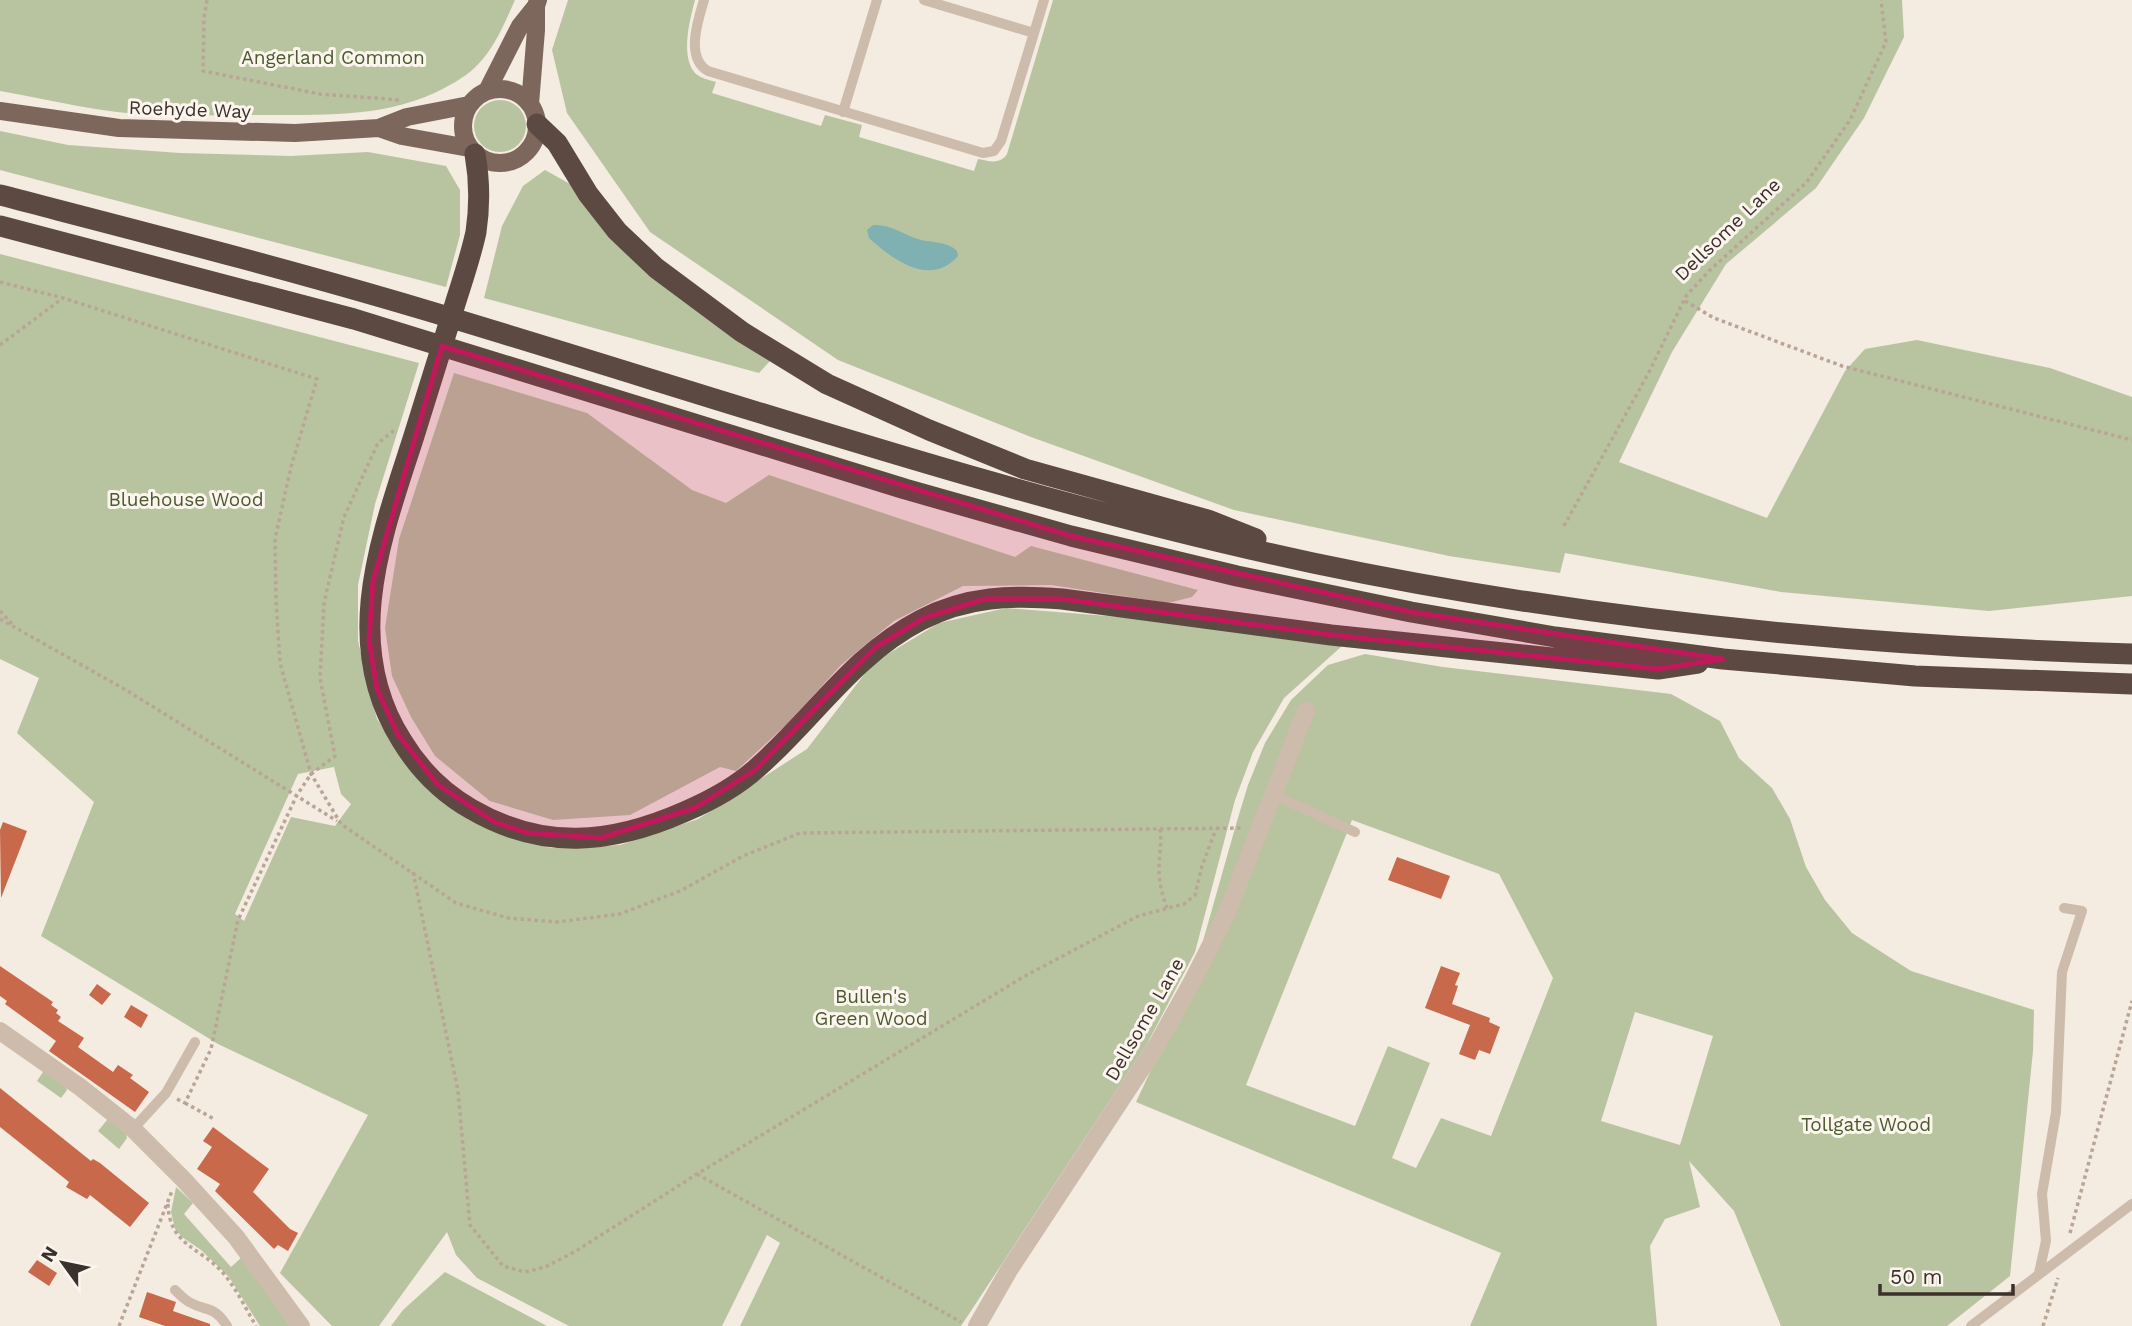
<svg xmlns="http://www.w3.org/2000/svg" width="2132" height="1326" viewBox="0 0 2132 1326" font-family="'Work Sans',sans-serif">
	<style>
		.green { fill: #b8c4a0; fill-rule: evenodd }
		.water { fill: #7fb0b2 }
		.building { fill: #c8694b }
		.lines { fill: none; stroke-linecap: round; stroke-linejoin: round }
		.path { stroke: #b9a596; stroke-width: 3.5; stroke-dasharray: 3.5 3.5; stroke-linecap: butt }
		.service { stroke: #cdbbac; stroke-width: 10 }
		.minor { stroke: #cdbbac; stroke-width: 18 }
		.primary { stroke: #7d675c; stroke-width: 18 }
		.motorway { stroke: #5c4a42; stroke-width: 21 }
		.marked { fill: #c2185b; fill-opacity: 0.2; stroke: #c2185b; stroke-width: 5; stroke-linejoin: round }
		.labels { text-anchor: middle; stroke-width: 6; stroke-linejoin: round; paint-order: stroke }
		.park-label { font-size: 19px; fill: #4a5a2e; stroke: #fbf5ee }
		.street-label { font-size: 19px; fill: #3b302b; stroke: #fbf5ee }
	</style>
	<rect width="100%" height="100%" fill="#f4ebe1"/>
	<path class="green" d="M0,0H515C503,27 491,57 466,75C404,118 337,115 265,115C228,115 190,116 153,115C102,113 51,100 0,91Z
		M568,0H695C690,19 680,56 695,73C700,78 709,80 716,82L712,93L821,126L825,115L862,125L859,137L974,171L978,159C989,161 1000,165 1007,154L1053,0H1902L1904,37L1864,118L1816,188L1726,264L1672,352L1619,462L1767,518L1845,371L1865,349L1917,340L2050,368L2132,397V596L1989,611L1781,592L1565,553L1560,573L1449,556L1234,510L1031,437L838,360L650,232L567,113L552,50Z
		M474 126a26 26 0 1 1 52 0a26 26 0 1 1-52 0Z
		M0,131L68,145L180,153L291,156L368,152L446,166L460,190V235L446,287L0,170Z
		M545,170L572,185L771,360L759,373L484,298L502,226L523,186Z
		M0,254L419,363L375,504L358,585V641L377,719L420,781L482,826L551,848L620,845L698,819L807,749L873,663L939,623L1006,608L1158,620L1342,646L1284,698L1253,752L1235,800L1195,952L1147,1044L961,1326H740L780,1243L767,1235L722,1326H569L477,1278L456,1255L447,1232L379,1326H332L280,1273L368,1115L218,1044L41,936L94,802L17,733L39,678L0,659ZM334,767L341,794L351,804L335,826L291,817L244,921L235,914L298,774Z
		M454,373L587,413L692,490L726,503L769,475L1015,557L1031,546L1198,590L1192,597L1168,603L1051,585L963,586L894,621L841,665L788,723L736,771L720,767L630,815L553,820L490,801L435,756L411,717L392,676L385,628L399,539Z
		M1365,654L1443,667L1671,694L1720,721L1739,758L1772,788L1790,819L1806,867L1825,900L1852,933L1911,971L2034,1010L2033,1051L2010,1276L1947,1326H1781L1734,1211L1689,1161L1700,1207L1665,1219L1650,1246L1657,1326H1470L1501,1253L1136,1102L1190,987L1237,821L1248,785L1265,743L1291,700L1328,665ZM1352,820L1499,874L1553,978L1491,1136L1441,1118L1416,1168L1392,1158L1430,1063L1388,1046L1355,1126L1246,1085ZM1635,1012L1713,1036L1680,1145L1601,1121Z
		M46,1071L65,1085L67,1090L61,1098L37,1081L43,1072Z
		M107,1120H110L126,1134L127,1138L119,1149L98,1131Z
		M176,1187L193,1203L184,1214L231,1267L241,1258L290,1326H260L229,1277L201,1250L182,1237L175,1229L171,1212Z
		M445,1272L547,1326H391L403,1310Z"/>
	<path class="water" d="M873,225C892,224 903,235 921,240C934,243 947,241 957,251L958,256C930,288 892,259 869,238L867,230Z"/>
	<path class="building" d="M3,822L27,831L1,898L0,830Z
		M1397,857L1450,876L1441,899L1388,880Z
		M0,966L53,1002L51,1005L58,1010L56,1013L61,1017L58,1021L84,1038L78,1047L113,1072L118,1065L133,1075L130,1078L149,1092L135,1112L49,1051L56,1041L5,1004L7,1001L0,996Z
		M1441,966L1460,973L1455,985L1458,986L1452,1004L1490,1018L1489,1022L1500,1027L1490,1054L1479,1050L1475,1060L1459,1054L1470,1025L1425,1008Z
		M97,984L111,994L102,1005L89,995Z
		M131,1005L148,1015L141,1028L124,1017Z
		M0,1088L91,1161L93,1159L100,1163L149,1203L130,1227L90,1195L87,1199L66,1187L69,1182L0,1127Z
		M213,1127L269,1169L253,1192L290,1229L298,1233L288,1251L278,1245L274,1249L215,1191L220,1184L197,1169L212,1147L203,1141Z
		M37,1260L57,1273L49,1286L28,1272Z
		M147,1292L176,1302L173,1311L210,1324V1326H165L139,1317Z"/>
	<g class="lines">
		<path class="path" d="M207,0L204,18L203,71L320,94L400,100
			M0,282L63,298L317,379L291,467L275,539L276,600L280,663L311,774L341,824L456,903L508,918L557,922L620,914L682,890L743,856L800,833L1242,828
			M1685,301L1714,318L1842,366L2132,440
			M0,345L63,298
			M1564,526L1649,372L1686,296L1710,270L1806,183L1850,120L1886,42L1881,0
			M0,611L13,625
			M0,619L126,690L337,821
			M1160,829C1162,843 1159,855 1159,869C1159,882 1162,895 1167,908
			M413,872L458,1091L470,1225L503,1266L525,1272L545,1267L576,1251L697,1174L1025,976L1138,916L1184,904L1195,895L1202,866L1216,829
			M177,1099L185,1103L211,1049L238,920L297,795L311,774L335,756L320,678L324,603L344,517L378,443L396,429
			M185,1103L214,1119
			M697,1174L961,1322
			M168,1204C169,1246 201,1247 224,1274C237,1290 246,1309 256,1326
			M2070,1233L2132,1001
			M119,1326L172,1191
			M2043,1326L2058,1278"/>
		<path class="service" d="M704,0C698,20 685,58 708,71L983,153L994,151L1001,141L1034,33
			M924,0L1034,33L1044,0
			M843,112L877,0
			M1274,795L1355,832
			M133,1129L166,1093L195,1042
			M2039,1273L2046,1241L2042,1194L2056,1112L2062,972L2082,911L2064,908
			M175,1290C179,1294 184,1299 189,1302C207,1312 214,1305 227,1326
			M1971,1326L2132,1204"/>
		<path class="minor" d="M0,1031L80,1087L133,1129L183,1179L236,1237L301,1326
			M977,1326L1009,1270L1157,1045L1193,980L1226,915L1306,711"/>
		<path class="primary" d="M463 126a37 37 0 1 1 74 0a37 37 0 1 1-74 0Z
			M487,91L520,26L536,6L538,0
			M530,104L536,30V6
			M0,111L119,128L295,133L379,128L407,117L469,105
			M379,128L402,136L469,148"/>
		<path class="motorway" d="M537,124L557,143L588,194L617,231L656,268L742,332L827,384L929,430L1025,469L1208,520L1256,539
			M475,154C480,182 480,205 476,232C470,260 460,287 452,314C439,356 426,397 413,439C381,538 340,644 402,741C419,769 443,793 471,809C543,851 611,844 684,812C710,801 736,787 757,768C813,719 853,655 921,620C967,596 1012,595 1062,599L1331,635L1658,669L1698,663
			M0,195C142,232 284,268 425,310C720,398 1012,499 1313,563C1583,620 1857,646 2132,654
			M0,226L354,319L905,489L1071,536L1237,576L1411,612L1555,637L1723,659L1915,676L2132,684"/>
	</g>
	<path class="marked" d="M442,346L1071,536L1411,612L1723,659L1658,669L1331,635L1062,599H985L924,618L875,648L754,771L695,808L601,838L527,833L494,822L438,785L398,735L377,689L369,640L373,581Z"/>
	<g class="labels">
		<g class="park-label">
			<text x="333" y="64">Angerland Common</text>
			<text x="186" y="506">Bluehouse Wood</text>
			<text x="871" y="1003">Bullen's<tspan x="871" dy="22">Green Wood</tspan></text>
			<text x="1866" y="1131">Tollgate Wood</text>
		</g>
		<g class="street-label">
			<text transform="translate(190 109) rotate(2)" y="7">Roehyde Way</text>
			<text transform="translate(1727 229) rotate(-44)" y="7">Dellsome Lane</text>
			<text transform="translate(1144 1019) rotate(-60)" y="7">Dellsome Lane</text>
		</g>
	</g>
	<g transform="translate(63 1263) rotate(303)" stroke="#fbf5ee" stroke-width="5" paint-order="stroke">
	<path d="M0-5L12 26L0 18L-12 26Z" fill="#3b302b"/>
	<text y="-10" font-size="19" font-weight="bold" text-anchor="middle" fill="#3b302b">N</text>
	</g>
	<path d="M1880 1284v10h133v-10" fill="none" stroke="#3b302b" stroke-width="3.5"/>
	<text x="1890" y="1284" font-size="21" fill="#3b302b" stroke="#fbf5ee" stroke-width="5" paint-order="stroke">50 m</text>
</svg>
